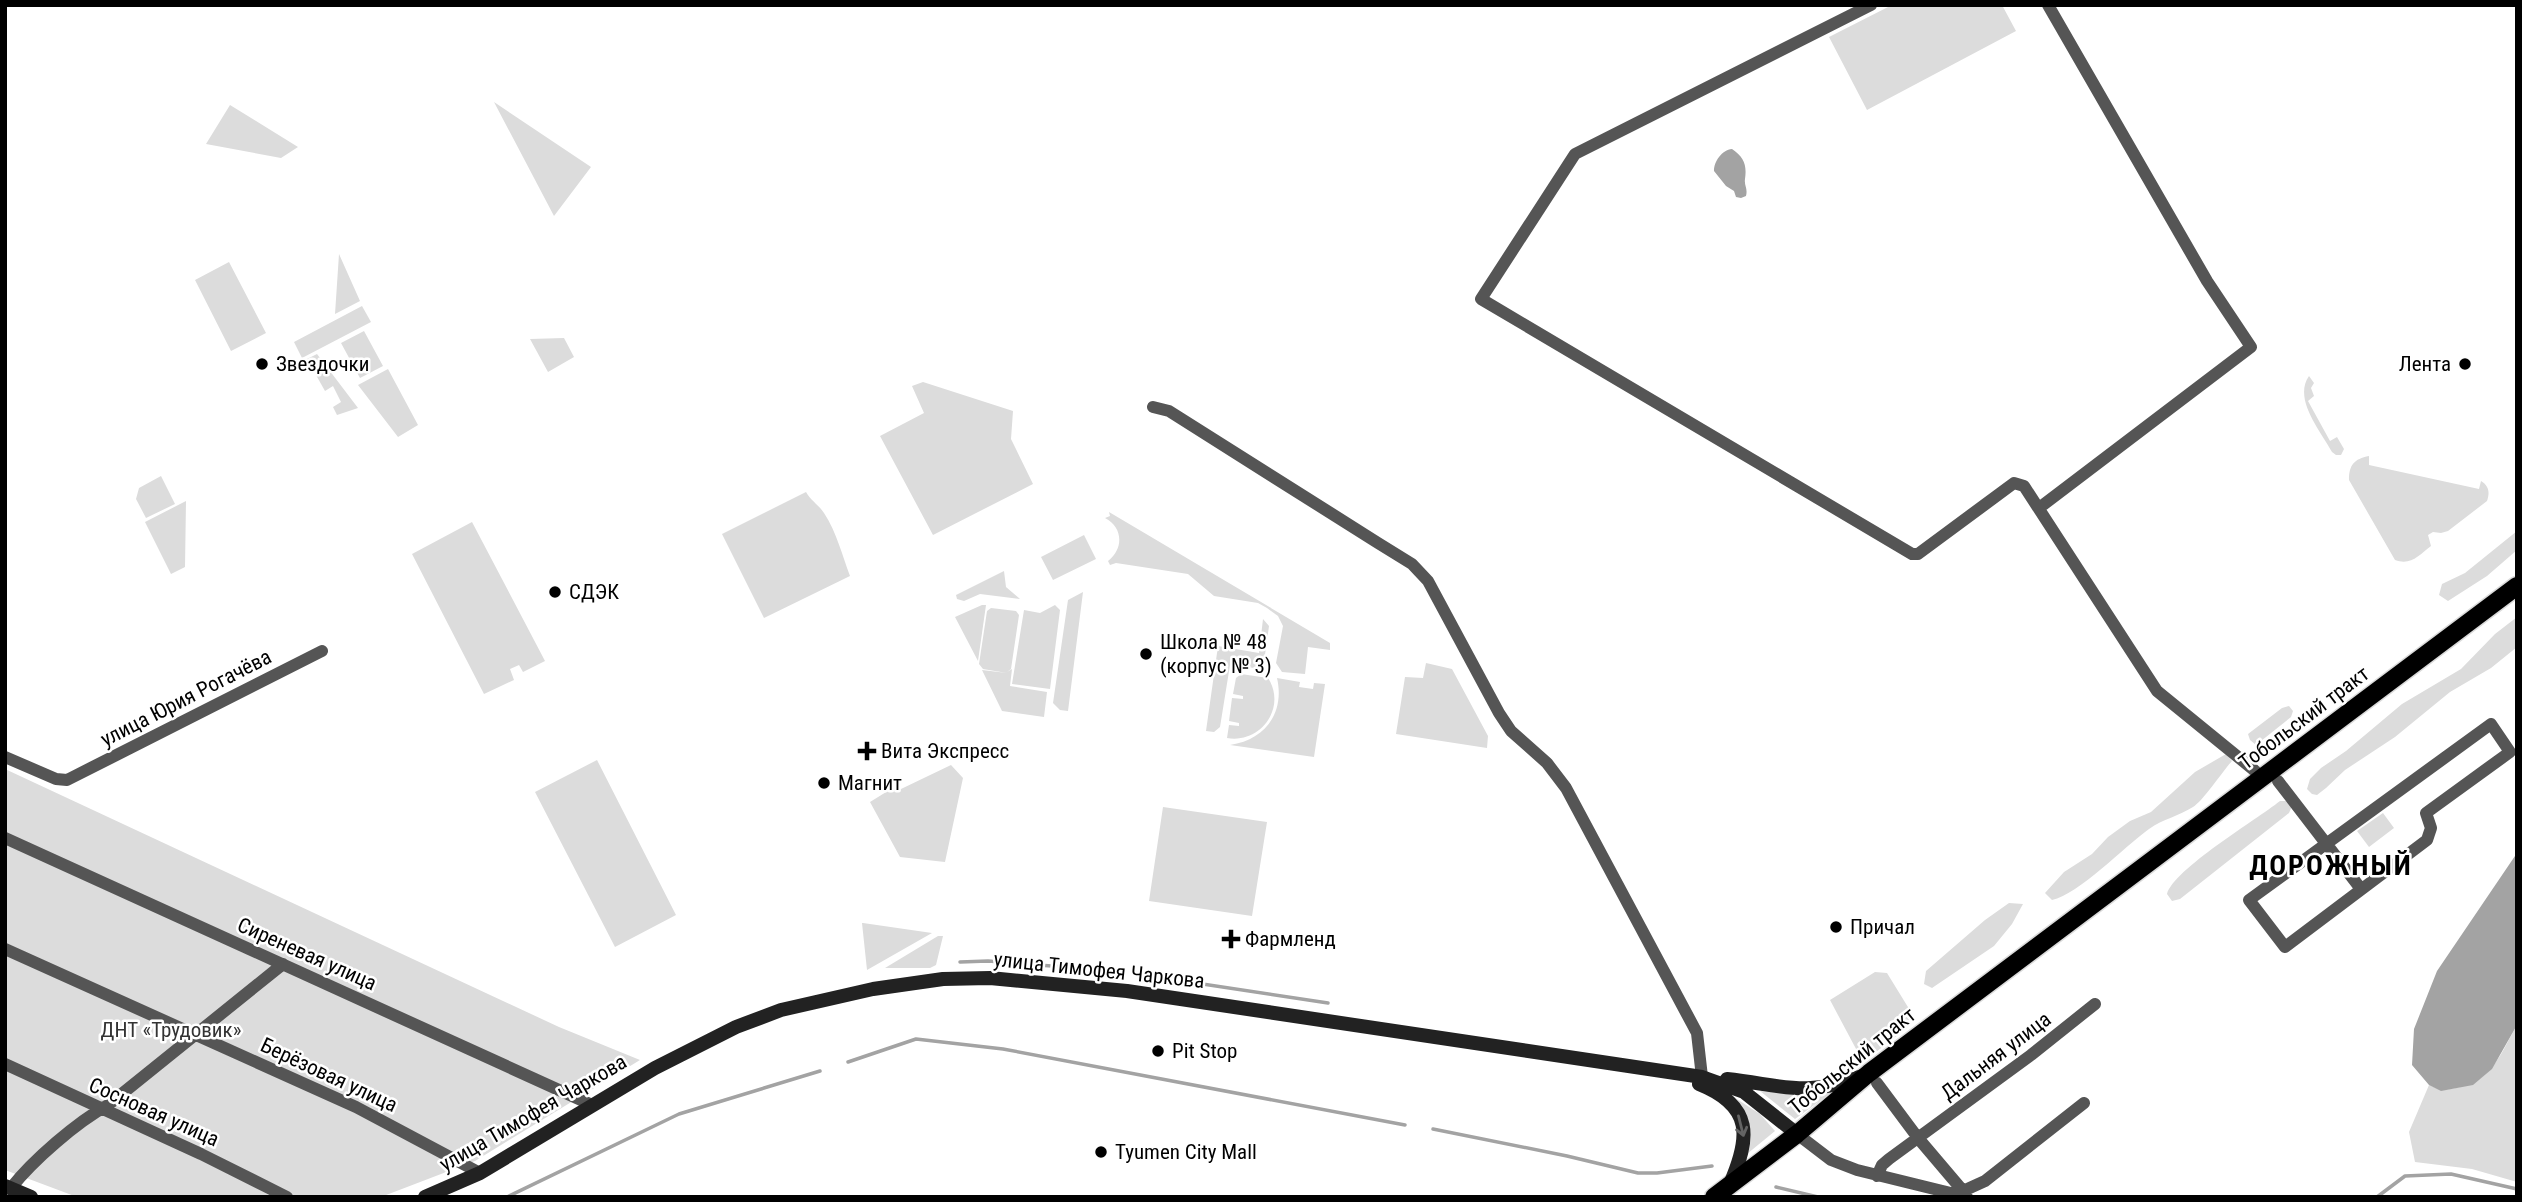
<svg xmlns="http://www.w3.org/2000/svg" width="2522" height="1202" viewBox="0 0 2522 1202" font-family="'Roboto Condensed',sans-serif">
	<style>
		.green { fill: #dcdcdc }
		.water { fill: #a3a3a3 }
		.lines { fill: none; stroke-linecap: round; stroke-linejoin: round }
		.stream { stroke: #a3a3a3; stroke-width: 3.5 }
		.primary-casing { stroke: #dbdbdb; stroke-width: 21 }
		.minor { stroke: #555; stroke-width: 12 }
		.secondary { stroke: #222; stroke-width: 14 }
		.primary { stroke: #000; stroke-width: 18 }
		.oneway { stroke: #646464 }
		.poi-dot { fill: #000; stroke: #fff; stroke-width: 2.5 }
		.labels { text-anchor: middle; stroke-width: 5; stroke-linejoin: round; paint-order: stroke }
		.poi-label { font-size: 21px; fill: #000; stroke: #fff; text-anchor: start }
		.street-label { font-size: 21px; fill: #000; stroke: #fff }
		.park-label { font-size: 21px; fill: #333; stroke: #fff }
		.district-label { font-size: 28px; font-weight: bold; letter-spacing: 2px; fill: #000; stroke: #fff }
	</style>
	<rect width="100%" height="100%" fill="#fff"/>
	<path class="green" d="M1892,5H2002L2016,31L1867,110L1829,37Z
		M494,102L591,167L554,216Z
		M230,105L298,147L281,158L206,144Z
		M339,254L360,301L335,314Z
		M229,262L266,333L231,351L195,280Z
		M362,306L371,322L302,358L294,342Z
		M364,331L383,366L360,378L341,343Z
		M564,338L574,357L548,372L530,339Z
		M317,354L358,408L337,415L333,407L341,402L333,386L325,391L307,359Z
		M388,369L418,425L398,437L358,385Z
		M2309,376L2314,383L2311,388L2314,396L2308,401L2330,441L2337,437L2344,449L2341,455H2336L2332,452C2320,430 2293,399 2309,376Z
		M923,382L1013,411L1011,439L1033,484L933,535L880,436L924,413L912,386Z
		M2369,456V465L2479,489L2481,481C2489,486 2490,492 2487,501L2448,531L2441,533L2433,532L2428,535L2431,546C2419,555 2411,566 2395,560L2349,480C2349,465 2354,459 2369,456Z
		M161,476L175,504L146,518L136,499L139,488Z
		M806,492C811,501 819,505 824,513C837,533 842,555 850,576L764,618L722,534Z
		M186,501L185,567L171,574L145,522Z
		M1109,512L1330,643V650L1308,647L1305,674L1282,672L1276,663L1283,626L1278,616L1267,608L1258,603L1214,596L1188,574L1116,563L1110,565L1108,561C1124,549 1123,527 1105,518L1110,516Z
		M472,522L545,661L523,672L519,665L510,669L514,680L484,694L412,554Z
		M2517,531V550L2487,576L2448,601L2439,595L2442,584L2465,573Z
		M1084,535L1096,559L1053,580L1041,557Z
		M1004,571L1006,587L1020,599L980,594L964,601L957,599L956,595Z
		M1083,592L1068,711L1060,710L1053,703L1068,600Z
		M982,605H986L978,661L955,617Z
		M1055,605L1060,610L1050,689L1012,684L1024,610L1040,613Z
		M991,608L1016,611L1019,615L1011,669L1007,672L1012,669L1010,686L1047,692L1044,717L1002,711L982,670L1007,673L983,669L979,664L987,611Z
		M2517,617V647L2491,668L2450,692L2395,737L2345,770L2326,788L2317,795L2312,794L2307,789L2310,779L2321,768L2346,751L2402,704L2461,669L2495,634Z
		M1263,619L1269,626L1263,669L1230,665L1220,727L1214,732L1206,731L1218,646L1259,653Z
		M1426,663L1452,669L1488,736L1487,748L1396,734L1405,677L1423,678Z
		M1241,674L1268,678C1287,707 1261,744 1227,738L1229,725L1239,726V723L1229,721L1232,698L1243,699V696L1233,694L1236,678Z
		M1277,678L1300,682L1299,687L1313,689L1314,683L1325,684L1314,757L1230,745C1265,740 1285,713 1277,678Z
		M2289,706L2293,711L2291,717L2256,745L2250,740L2248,734L2282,708Z
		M2226,754L2232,761C2222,772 2203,801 2193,807C2179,816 2163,819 2149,829C2124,847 2079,894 2052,900L2045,893L2064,872L2092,854L2108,837L2130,821L2151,812L2195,772Z
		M597,760L676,915L615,947L535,792Z
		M951,765L963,778L945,862L900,857L870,802L891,789H901Z
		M5,769L559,1027L640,1060L475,1161L381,1197H77L5,1170Z
		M2280,801H2288L2292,806L2289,813L2180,899L2172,901L2167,894C2174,869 2256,820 2280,801Z
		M1163,807L1267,822L1252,916L1149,901Z
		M2383,813L2394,828L2369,847L2357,831Z
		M2009,903L2023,904L2012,924L1994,946L1932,988L1924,984L1926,971L1985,920Z
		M862,923H863L932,933L867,970Z
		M938,936H943L936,965L930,968H885Z
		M1875,972L1887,973L1911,1012L1907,1028L1863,1062L1830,1000Z
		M2517,1025V1182L2472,1169L2415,1162L2409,1132L2429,1085C2441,1091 2447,1090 2460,1087C2492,1081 2502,1051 2517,1025Z
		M1835,1090L1795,1119L1760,1091L1810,1096Z
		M1729,1094L1760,1114L1775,1131L1747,1154Z"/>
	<path class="water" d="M1732,149C1744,157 1747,165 1745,179C1744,186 1748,188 1746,196L1741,198L1736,197L1734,191L1726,186L1714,171C1714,161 1722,150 1732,149Z
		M2517,853V1025L2492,1069L2473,1085L2441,1091L2429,1085L2412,1065L2414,1029L2437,971Z"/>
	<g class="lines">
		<path class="stream" d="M960,962L988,961L1116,971
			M1143,975L1328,1003
			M848,1062L916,1039L1003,1049L1405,1125
			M1433,1129L1567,1156L1638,1173H1657L1712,1166
			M1776,1187L1818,1197
			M507,1197L679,1114L820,1071
			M2377,1197L2405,1176L2451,1174L2517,1189"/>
		<g class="primary-casing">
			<path id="primary" d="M1714,1197L1797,1134L1869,1073L2517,586"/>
		</g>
		<path class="minor" d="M1871,5L1575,154L1481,299L1912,554H1918L2014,483L2024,486L2157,691L2254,770L2262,778
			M1153,407L1169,411L1378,543L1412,564L1428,581L1499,713L1511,731L1547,763L1566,788L1697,1033L1702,1077
			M2039,508L2251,347L2207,281L2048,5
			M2491,724L2510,752L2426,813L2431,828L2427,840L2285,947L2249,900Z
			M5,757L56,779L67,780L322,651
			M2278,781L2361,889
			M5,838L592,1105
			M5,949L356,1107L480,1173
			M5,1064L201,1154L287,1197
			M1877,1083L1918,1138L1963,1191
			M1797,1134L1831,1160L1857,1170L1967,1197
			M1877,1176L1882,1165L1889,1159L2031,1055L2095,1004
			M11,1188C33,1160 77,1122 108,1105L283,964
			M1962,1196L1963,1191L1985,1181L2084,1103"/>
		<path class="secondary" d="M1727,1079C1783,1085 1805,1098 1862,1076
			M1699,1084C1754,1106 1750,1138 1730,1184
			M5,1186L31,1197
			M425,1197L480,1173L655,1068L736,1027L781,1010L873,989L943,979L990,978L1127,991L1702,1077L1744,1092L1797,1134"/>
		<use href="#primary" class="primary"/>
	</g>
	<defs><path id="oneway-shaft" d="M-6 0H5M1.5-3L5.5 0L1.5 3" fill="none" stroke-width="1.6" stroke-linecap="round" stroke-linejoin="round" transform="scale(1.75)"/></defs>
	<use class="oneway" href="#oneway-shaft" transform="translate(1741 1126) rotate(76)"/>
	<g class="poi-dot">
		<circle cx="262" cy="364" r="7"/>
		<circle cx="2465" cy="364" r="7"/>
		<circle cx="555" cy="592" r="7"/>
		<circle cx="1146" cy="654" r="7"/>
		<path d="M863.5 740.5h7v7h7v7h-7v7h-7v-7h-7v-7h7z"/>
		<circle cx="824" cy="783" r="7"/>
		<circle cx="1836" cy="927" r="7"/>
		<path d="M1227.5 928.5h7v7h7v7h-7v7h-7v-7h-7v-7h7z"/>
		<circle cx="1158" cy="1051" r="7"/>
		<circle cx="1101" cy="1152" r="7"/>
	</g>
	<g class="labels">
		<g class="poi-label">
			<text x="276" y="371">Звездочки</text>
			<text x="2451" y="371" text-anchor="end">Лента</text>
			<text x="569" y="599">СДЭК</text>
			<text x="1160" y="649">Школа № 48<tspan x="1160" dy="24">(корпус № 3)</tspan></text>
			<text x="881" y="758">Вита Экспресс</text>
			<text x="838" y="790">Магнит</text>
			<text x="1850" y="934">Причал</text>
			<text x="1245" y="946">Фармленд</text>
			<text x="1172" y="1058">Pit Stop</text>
			<text x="1115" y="1159">Tyumen City Mall</text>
		</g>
		<g class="street-label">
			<text transform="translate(186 698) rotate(-27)" y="7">улица Юрия Рогачёва</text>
			<text transform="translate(2304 718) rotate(-37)" y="7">Тобольский тракт</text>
			<text transform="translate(307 954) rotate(24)" y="7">Сиреневая улица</text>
			<text transform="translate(1099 970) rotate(6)" y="7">улица Тимофея Чаркова</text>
			<text transform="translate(1996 1056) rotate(-37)" y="7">Дальняя улица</text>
			<text transform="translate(1852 1061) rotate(-39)" y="7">Тобольский тракт</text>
			<text transform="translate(329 1075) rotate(25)" y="7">Берёзовая улица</text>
			<text transform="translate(154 1112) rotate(24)" y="7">Сосновая улица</text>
			<text transform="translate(533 1113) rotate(-30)" y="7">улица Тимофея Чаркова</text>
		</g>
		<g class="park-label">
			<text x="171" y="1037">ДНТ «Трудовик»</text>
		</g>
		<g class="district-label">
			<text x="2331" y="875">ДОРОЖНЫЙ</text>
		</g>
	</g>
	<rect width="2522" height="1202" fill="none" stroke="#000000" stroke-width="14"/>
</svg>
